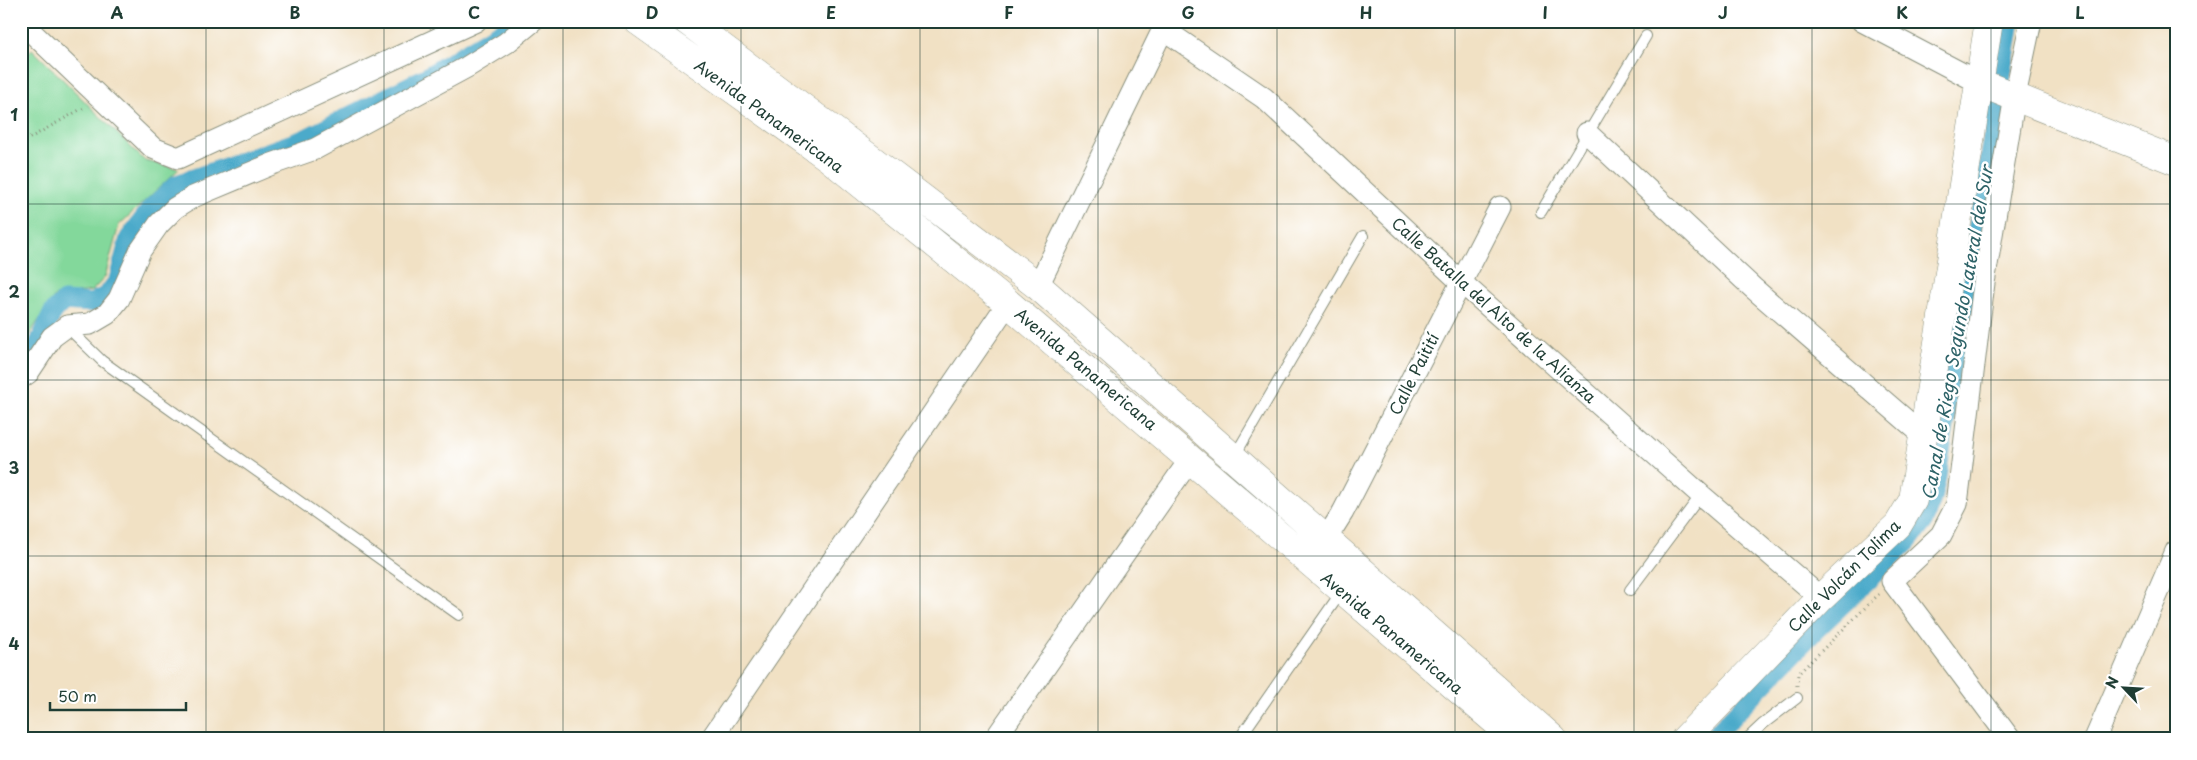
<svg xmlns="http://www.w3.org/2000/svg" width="2197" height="760" viewBox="0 0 2197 760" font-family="'Playpen Sans',sans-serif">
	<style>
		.green { fill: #83d89b; stroke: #518a68 }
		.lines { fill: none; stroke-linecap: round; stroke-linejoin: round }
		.canal { stroke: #4baaca; stroke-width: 19 }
		.lane-casing { stroke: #888f7c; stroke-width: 12 }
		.street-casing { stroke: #888f7c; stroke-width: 23 }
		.secondary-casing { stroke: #888f7c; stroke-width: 29 }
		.primary-casing { stroke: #888f7c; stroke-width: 29 }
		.path { stroke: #888f7c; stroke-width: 3; stroke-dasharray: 1 4; stroke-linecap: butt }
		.lane { stroke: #fff; stroke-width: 10 }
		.street { stroke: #fff; stroke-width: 21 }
		.secondary { stroke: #fff; stroke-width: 28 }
		.primary { stroke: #fff; stroke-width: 28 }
		.grid { fill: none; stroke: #1f3d34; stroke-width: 1; stroke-opacity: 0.55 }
		.labels { text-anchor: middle; stroke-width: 5; stroke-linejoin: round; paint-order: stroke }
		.street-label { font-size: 16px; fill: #1f3d34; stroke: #fff }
		.water-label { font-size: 18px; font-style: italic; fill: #2e6368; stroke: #fff }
		.neatline { fill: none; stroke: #1f3d34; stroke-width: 2 }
		.grid-label { font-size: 16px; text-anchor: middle; font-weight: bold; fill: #1f3d34 }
	</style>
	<rect width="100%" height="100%" fill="#fff"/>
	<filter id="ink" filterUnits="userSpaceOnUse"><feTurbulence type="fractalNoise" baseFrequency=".02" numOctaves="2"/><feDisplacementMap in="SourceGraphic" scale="10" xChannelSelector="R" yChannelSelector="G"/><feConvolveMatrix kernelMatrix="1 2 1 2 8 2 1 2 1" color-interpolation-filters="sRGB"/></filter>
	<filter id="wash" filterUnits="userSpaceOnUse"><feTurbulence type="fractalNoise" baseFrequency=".0096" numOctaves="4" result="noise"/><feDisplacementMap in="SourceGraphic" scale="20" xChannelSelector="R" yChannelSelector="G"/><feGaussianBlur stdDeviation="1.12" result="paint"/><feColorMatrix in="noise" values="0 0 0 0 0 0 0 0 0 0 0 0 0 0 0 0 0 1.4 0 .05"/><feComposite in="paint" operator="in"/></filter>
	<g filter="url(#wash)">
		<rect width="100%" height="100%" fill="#f1e1c4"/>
		<path class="green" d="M32,49L145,161L179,169L119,225L105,277L92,291L55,296L21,347V61Z"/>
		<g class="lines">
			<path class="canal" d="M35,351L53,312L64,301L92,303L107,295L118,280L129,238L151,208L177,184L304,139L424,78L517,21
				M1711,739L1816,630L1907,543L1923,523L1931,502L1936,482L2011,21"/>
		</g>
	</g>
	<g filter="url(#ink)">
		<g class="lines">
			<g class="lane-casing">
				<path id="lane" d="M1541,212L1646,36
					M67,327L102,361L459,615
					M1234,457L1363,236
					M1630,590L1701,495
					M1239,739L1342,591
					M1747,739L1763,724L1797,698"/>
			</g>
			<g class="street-casing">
				<path id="street" d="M1862,21L1980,83
					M21,22L153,148L178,158L476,21
					M1163,29L1264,98L1461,282L1701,495L1821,598
					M1587,133L1753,288L1923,435
					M1038,286L1167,21
					M21,378L28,373L52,337L67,326L90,324L107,314L119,299L140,251L159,224L175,208L193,197L272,164L315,149L467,67L506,43L533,21
					M1326,539L1343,512L1500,207
					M711,739L1008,303
					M995,739L1191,458
					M2010,739L1892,581L1941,535L1957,504L1984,283L2015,96L2031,21
					M2095,739L2176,551"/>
			</g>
			<g class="secondary-casing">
				<path id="secondary" d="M1980,83L2176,161
					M1685,739L1821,598L1898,525L1913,500L1989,21"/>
			</g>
			<g class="primary-casing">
				<path id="primary" d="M638,21L829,158L1008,303L1516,739
					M687,21L837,133L1038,286L1553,739"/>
			</g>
			<path class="path" d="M21,143L83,108
				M1797,686L1798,674L1879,594"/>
			<use href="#lane" class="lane"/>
			<use href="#street" class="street"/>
			<use href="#secondary" class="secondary"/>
			<use href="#primary" class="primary"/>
		</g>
	</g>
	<path class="grid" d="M206,21V739M384,21V739M563,21V739M741,21V739M920,21V739M1098,21V739M1277,21V739M1455,21V739M1634,21V739M1812,21V739M1991,21V739M21,204H2176M21,380H2176M21,556H2176"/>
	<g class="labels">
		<g class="street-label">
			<text transform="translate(769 116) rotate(36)" y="6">Avenida Panamericana</text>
			<text transform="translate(1494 310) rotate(42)" y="6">Calle Batalla del Alto de la Alianza</text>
			<text transform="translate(1086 369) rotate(40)" y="6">Avenida Panamericana</text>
			<text transform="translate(1414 374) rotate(-63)" y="6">Calle Paitití</text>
			<text transform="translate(1844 576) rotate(-45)" y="6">Calle Volcán Tolima</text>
			<text transform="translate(1392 633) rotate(40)" y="6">Avenida Panamericana</text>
		</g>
		<g class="water-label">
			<text transform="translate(1958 333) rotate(-80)" y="6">Canal de Riego Segundo Lateral del Sur</text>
		</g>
	</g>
	<rect width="2197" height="760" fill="none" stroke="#fff" stroke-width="55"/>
	<g transform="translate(2124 688) rotate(295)" stroke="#ffffff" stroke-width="4" paint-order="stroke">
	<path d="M0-4L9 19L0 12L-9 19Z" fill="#1f3d34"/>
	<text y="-8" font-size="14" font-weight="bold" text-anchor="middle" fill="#1f3d34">N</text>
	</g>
	<path d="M50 702v8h136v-8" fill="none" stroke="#1f3d34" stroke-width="2.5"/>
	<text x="58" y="702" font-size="15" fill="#1f3d34" stroke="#ffffff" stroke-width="4" paint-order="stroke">50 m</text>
	<rect x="28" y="28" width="2142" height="704" class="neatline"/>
	<g class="grid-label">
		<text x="117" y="19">A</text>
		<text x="295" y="19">B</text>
		<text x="474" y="19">C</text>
		<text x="652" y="19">D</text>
		<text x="831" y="19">E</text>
		<text x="1009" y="19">F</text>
		<text x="1188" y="19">G</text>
		<text x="1366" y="19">H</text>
		<text x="1545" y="19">I</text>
		<text x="1723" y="19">J</text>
		<text x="1902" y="19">K</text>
		<text x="2080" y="19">L</text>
		<text x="14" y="121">1</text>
		<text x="14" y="298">2</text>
		<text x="14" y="474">3</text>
		<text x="14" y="650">4</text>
	</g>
</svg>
